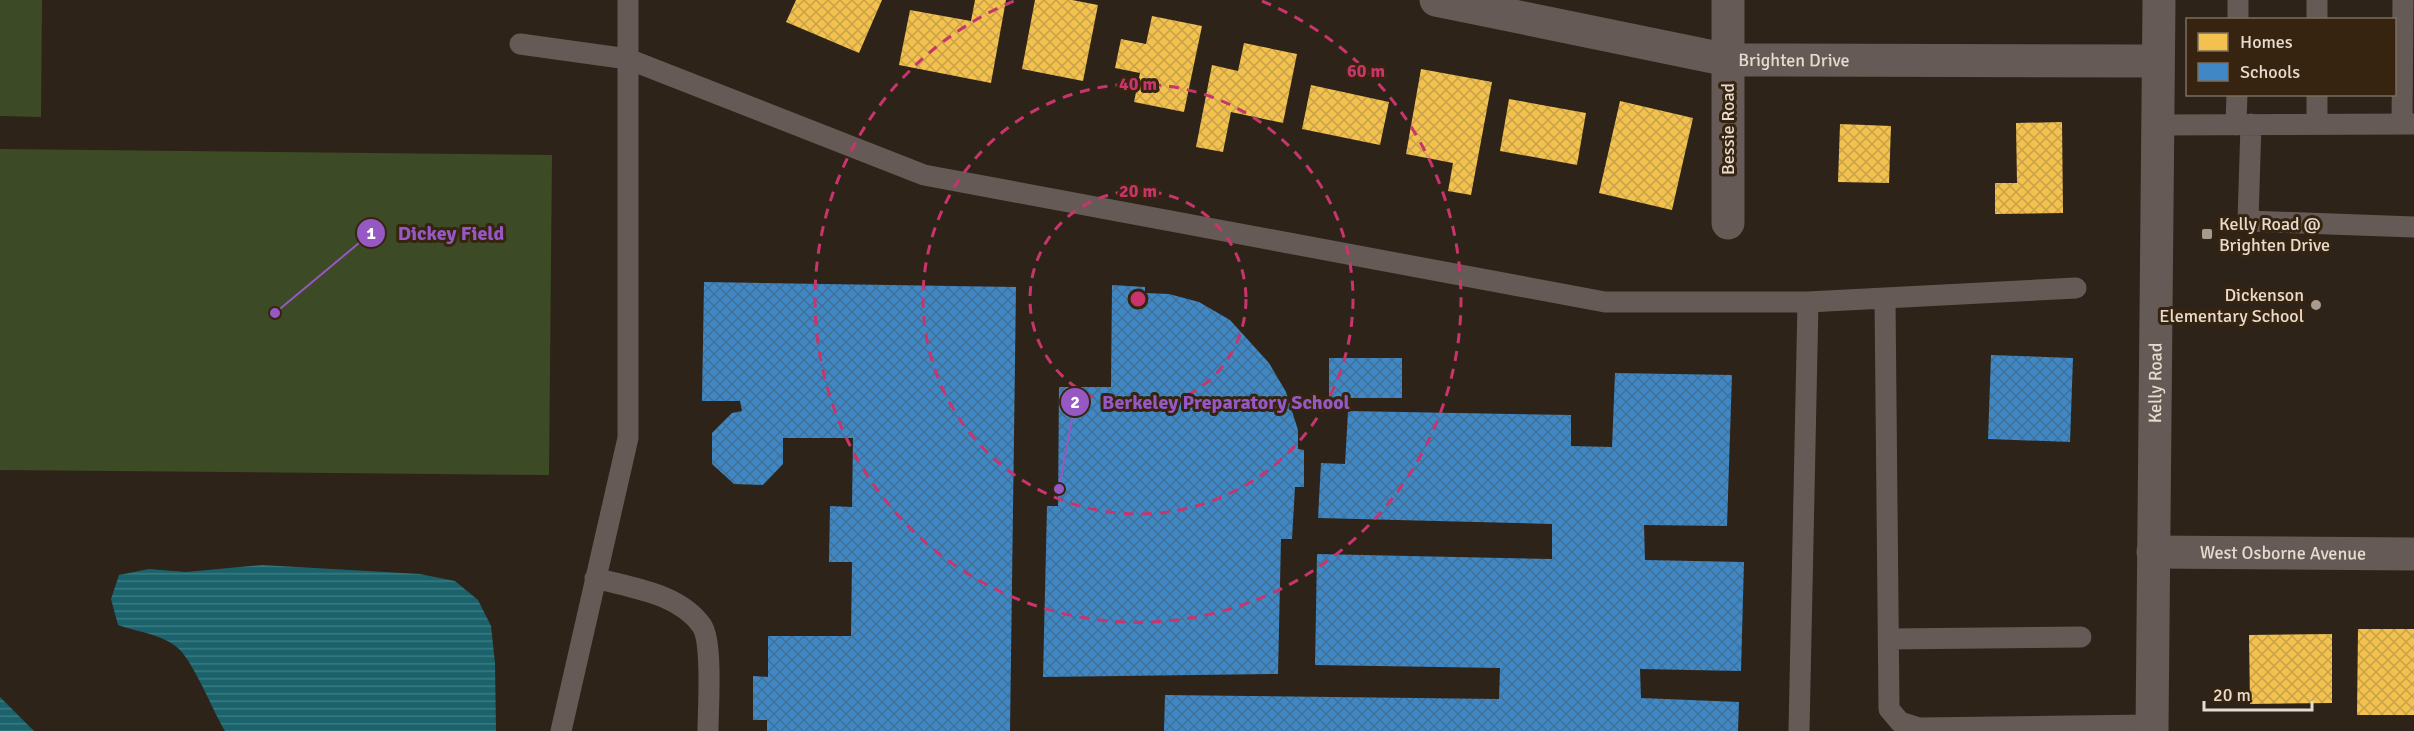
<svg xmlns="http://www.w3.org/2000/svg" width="2414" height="731" viewBox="0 0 2414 731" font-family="Signika,sans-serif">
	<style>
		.pitch { fill: #3c4b25 }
		.water { fill: url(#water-rules) }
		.homes { fill: url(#homes-cross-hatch) }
		.schools { fill: url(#schools-cross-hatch) }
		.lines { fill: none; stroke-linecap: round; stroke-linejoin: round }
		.service { stroke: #655a56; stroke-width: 21 }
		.minor { stroke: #655a56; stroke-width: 33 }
		.tertiary { stroke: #655a56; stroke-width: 33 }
		.ring { fill: none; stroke: #c8356c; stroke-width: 3; stroke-dasharray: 10 8 }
		.poi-dot { fill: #a69b8f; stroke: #362410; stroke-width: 2 }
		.labels { text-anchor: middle; stroke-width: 6; stroke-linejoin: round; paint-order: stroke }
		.street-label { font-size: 18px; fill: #e7dbcf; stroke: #362410 }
		.poi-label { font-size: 18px; fill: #e7dbcf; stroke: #362410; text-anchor: start }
		.centre { fill: #c8356c; stroke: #362410; stroke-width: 3 }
		.ring-label { font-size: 18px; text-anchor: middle; font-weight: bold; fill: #c8356c; stroke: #362410; stroke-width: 6; stroke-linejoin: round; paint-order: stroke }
		.leader { fill: none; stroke: #9658c3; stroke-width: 2 }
		.callout-dot { fill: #9658c3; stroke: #362410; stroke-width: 2 }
		.mark-label { font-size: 18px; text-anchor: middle; font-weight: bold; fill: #fff }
		.callout-label { font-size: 20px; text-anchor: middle; font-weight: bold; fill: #9658c3; stroke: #362410; stroke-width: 6; stroke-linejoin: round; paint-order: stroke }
	</style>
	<defs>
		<pattern id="water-rules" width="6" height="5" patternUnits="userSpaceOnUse" patternTransform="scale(1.5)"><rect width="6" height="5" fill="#1b636c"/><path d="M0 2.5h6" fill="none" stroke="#3c7980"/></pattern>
		<pattern id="homes-cross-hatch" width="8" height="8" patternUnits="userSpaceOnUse" patternTransform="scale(1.5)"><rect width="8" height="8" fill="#f2c14e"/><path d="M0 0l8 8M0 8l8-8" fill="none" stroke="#c7a14a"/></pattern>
		<pattern id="schools-cross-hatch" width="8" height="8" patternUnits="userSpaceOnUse" patternTransform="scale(1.5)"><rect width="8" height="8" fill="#3f88c5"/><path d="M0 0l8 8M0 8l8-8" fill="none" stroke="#417096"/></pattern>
	</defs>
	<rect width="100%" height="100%" fill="#2e2318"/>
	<path class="pitch" d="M0,0H42L41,117L0,116Z
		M0,149L552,155L549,475L0,470Z"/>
	<path class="water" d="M262,565L420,574L455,581L478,600L491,626L495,663L496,731H225C212,709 195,665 179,649C163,634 137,632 118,625L111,599L119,575L149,569L186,572Z
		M0,697L34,731H0Z"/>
	<path class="homes" d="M796,0H882L859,53L786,22Z
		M975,0H1006L991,83L899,65L910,10L971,21Z
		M1035,0H1072L1098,5L1083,81L1022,69Z
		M1152,16L1202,26L1184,112L1134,102L1140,73L1115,68L1121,39L1146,44Z
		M1244,43L1297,54L1283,123L1231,112L1223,152L1196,147L1212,65L1238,71Z
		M1421,69L1492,82L1471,195L1448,191L1453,163L1406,154Z
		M1311,85L1389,102L1380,145L1302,129Z
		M1509,99L1586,113L1577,165L1500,151Z
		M1620,101L1693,118L1672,210L1599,193Z
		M2062,122L2063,213L1995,214V183H2017L2016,123Z
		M1840,124L1891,126L1889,183L1838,182Z
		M2358,629H2414V715H2357Z
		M2332,634V703L2250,704L2249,635Z"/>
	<path class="schools" d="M704,282L1016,287L1010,731H767V720H753V676L768,677V636H851L852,562H829L830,506L852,507L853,438H783V464L763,485L734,484L712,464V433L732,413L742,411L740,401H702Z
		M1112,285L1145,287V293L1169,294L1199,302L1230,320L1269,363L1286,392L1298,430V449L1304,450V487H1295L1292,539H1281L1278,674L1043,677L1047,506H1058L1059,387H1111Z
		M1991,355L2073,358L2070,442L1988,439Z
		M1329,358H1402V398H1329Z
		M1615,373L1732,375L1727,526L1644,525L1645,560L1744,562L1741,671L1640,669L1641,698L1739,702L1738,731H1164L1165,695L1499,699L1500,668L1315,665L1317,554L1552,559V524L1318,518L1321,463L1345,464L1348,411L1571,415V446L1612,447Z"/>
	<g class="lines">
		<path class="service" d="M2317,0V20
			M2238,20V0
			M520,44L628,59L924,175L1605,302H1808L1799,731
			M2317,94V124
			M2251,124L2248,221L2414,227
			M2402,124L2403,0
			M2157,125L2414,124
			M2236,125L2237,94
			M1885,298L1889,709L1900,722L1919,728L2152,725
			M1808,302L2076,288
			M595,578C631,588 679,593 702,626C713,643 708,709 708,731
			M1889,639L2081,637
			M561,731L628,438V0"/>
		<g class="minor">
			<path id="s1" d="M1436,0L1728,60L2158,61"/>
			<path d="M1728,0V223"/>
			<path id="s2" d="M2153,552L2414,554"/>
		</g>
		<path class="tertiary" id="s3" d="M2152,731L2159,0"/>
	</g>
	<g class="ring">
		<circle cx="1138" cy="299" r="108"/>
		<circle cx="1138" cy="299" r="215"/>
		<path d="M1262 1A323 323 0 1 1 1014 1"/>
	</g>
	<g class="poi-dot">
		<rect x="2201" y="228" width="12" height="12" rx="3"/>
		<circle cx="2316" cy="305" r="6"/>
	</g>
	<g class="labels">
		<g class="street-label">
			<text dy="6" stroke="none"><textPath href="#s1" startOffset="364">Brighten Drive</textPath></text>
			<text transform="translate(1728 129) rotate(-90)" y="6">Bessie Road</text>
			<text dy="6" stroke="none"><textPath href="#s3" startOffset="348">Kelly Road</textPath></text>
			<text dy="6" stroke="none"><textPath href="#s2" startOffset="130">West Osborne Avenue</textPath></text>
		</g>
		<g class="poi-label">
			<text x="2219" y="230">Kelly Road @<tspan x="2219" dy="21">Brighten Drive</tspan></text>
			<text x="2304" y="301" text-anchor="end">Dickenson<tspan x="2304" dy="21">Elementary School</tspan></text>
		</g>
	</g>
	<circle cx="1138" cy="299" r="9" class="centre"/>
	<g class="ring-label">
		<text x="1366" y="77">60 m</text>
		<text x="1138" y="90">40 m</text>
		<text x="1138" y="197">20 m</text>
	</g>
	<path class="leader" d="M275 313L371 233M1059 489L1075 402"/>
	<g class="callout-dot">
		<circle cx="275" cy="313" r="6"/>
		<circle cx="1059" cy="489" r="6"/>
		<circle cx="371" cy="233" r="15"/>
		<circle cx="1075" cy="402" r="15"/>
	</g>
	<g class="mark-label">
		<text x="371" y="239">1</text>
		<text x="1075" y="408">2</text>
	</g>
	<g class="callout-label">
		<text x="451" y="240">Dickey Field</text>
		<text x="1226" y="409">Berkeley Preparatory School</text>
	</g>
	<rect x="2186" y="18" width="210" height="78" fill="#362410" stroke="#7d6d5c" stroke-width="1.5"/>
	<rect x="2198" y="33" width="30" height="18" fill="#f2c14e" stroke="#7d6d5c" stroke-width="1.5"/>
	<text x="2240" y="48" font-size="18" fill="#e7dbcf">Homes</text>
	<rect x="2198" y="63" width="30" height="18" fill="#3f88c5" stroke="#7d6d5c" stroke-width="1.5"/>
	<text x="2240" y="78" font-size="18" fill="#e7dbcf">Schools</text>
	<path d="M2204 701v9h108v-9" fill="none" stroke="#e7dbcf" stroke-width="3"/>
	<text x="2213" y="701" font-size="18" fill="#e7dbcf" stroke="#362410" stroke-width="4.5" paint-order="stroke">20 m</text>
</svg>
